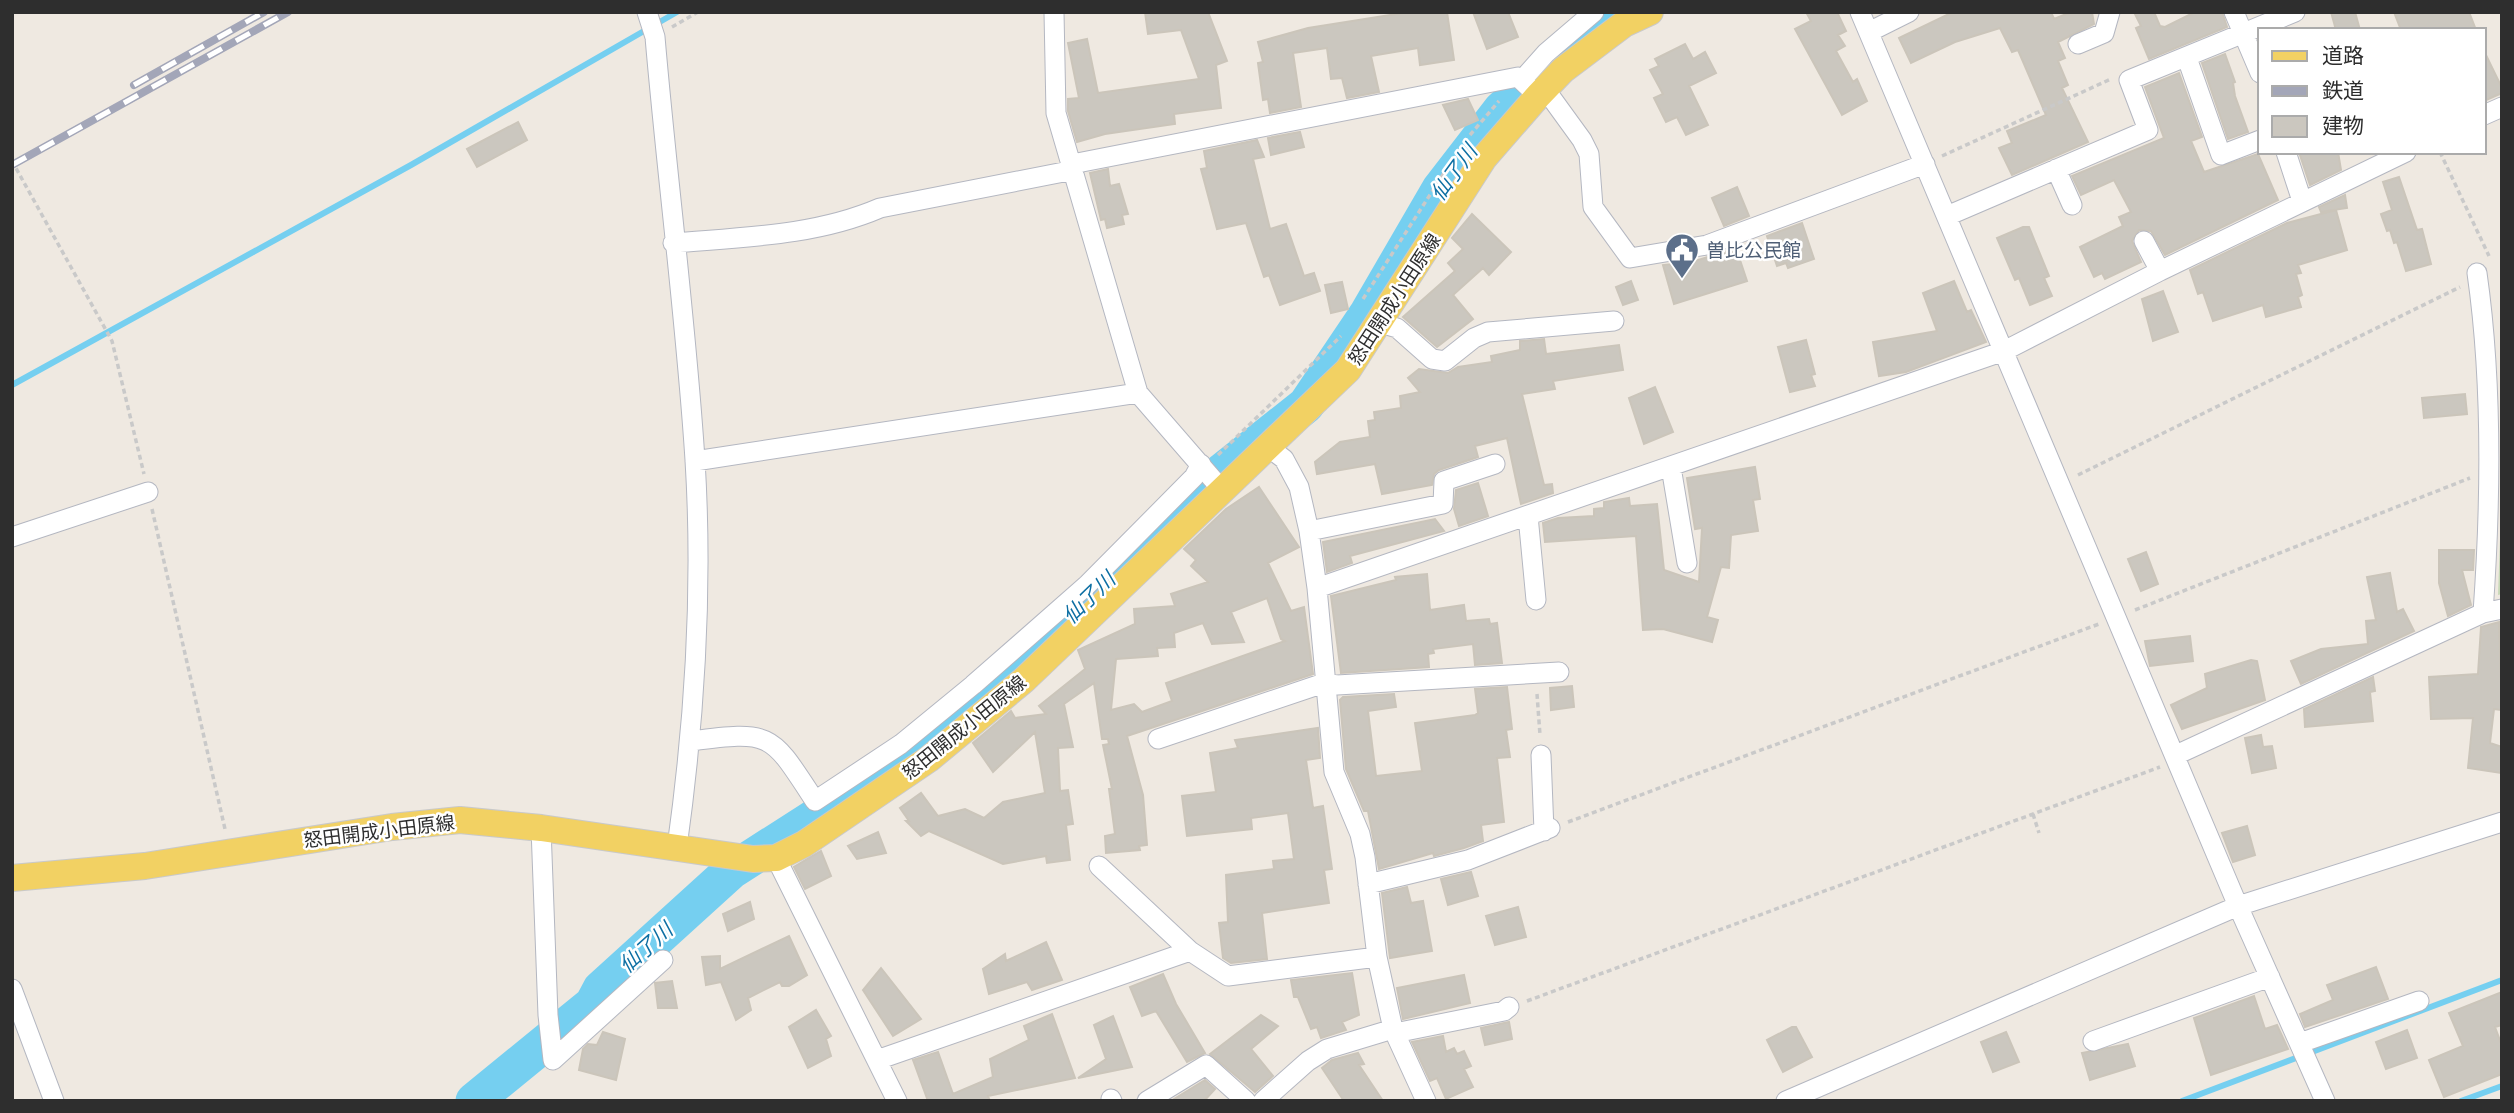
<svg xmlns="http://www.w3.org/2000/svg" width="2514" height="1113" viewBox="0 0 2514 1113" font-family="'Open Sans','Noto Sans JP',sans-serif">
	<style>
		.cemetery { fill: #c8d9b8 }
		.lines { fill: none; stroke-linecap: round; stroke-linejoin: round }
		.stream { stroke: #75cff0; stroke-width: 6 }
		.river { stroke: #75cff0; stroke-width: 37 }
		.building { fill: #cbc7bf; stroke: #cbc5ba; stroke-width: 2; fill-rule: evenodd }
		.minor-casing { stroke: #b4b7c1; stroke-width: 21 }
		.major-casing { stroke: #c9c9c9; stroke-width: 28 }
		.path { stroke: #c9c9c9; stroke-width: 3.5; stroke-dasharray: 5 3.5; stroke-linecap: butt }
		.minor { stroke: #fff; stroke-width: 19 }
		.major { stroke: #f2d163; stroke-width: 26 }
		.rail-casing { stroke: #a3a6b8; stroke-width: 8 }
		.rail { stroke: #fff; stroke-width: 5; stroke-dasharray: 16; stroke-linecap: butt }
		.labels { text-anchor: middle; stroke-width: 5; stroke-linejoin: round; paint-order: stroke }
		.service-label { font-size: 19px; fill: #4e5e75; stroke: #fff; text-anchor: start }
		.street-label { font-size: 19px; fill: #2e2e2e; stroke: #fff }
		.water-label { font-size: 21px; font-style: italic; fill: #0d6fa3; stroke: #fff }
	</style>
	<rect width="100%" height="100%" fill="#efe9e1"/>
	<path class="cemetery" d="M2502,482V594L2498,595Z"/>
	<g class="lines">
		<path class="stream" d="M12,385L411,165L677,12
			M2182,1101L2502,980
			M2461,1101L2502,1086"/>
		<path class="river" d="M474,1101L593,1004L601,989L731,871L926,746L1079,610L1190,497L1306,405L1368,313L1440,189L1501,110L1590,29L1618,12"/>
	</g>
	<path class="building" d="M1145,12H1208L1227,61L1216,65L1221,108L1174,114L1175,124L1105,134L1077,142L1068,111V99L1079,98L1068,43L1087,39L1098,93L1199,79L1181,30L1148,34Z
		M1409,12H1447L1454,60L1420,65L1418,48L1371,56L1379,92L1347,98L1342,78L1331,79L1327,48L1293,53L1301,107L1270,113L1268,99L1263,100L1258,63L1263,62L1258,42L1308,28Z
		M1473,12H1508L1518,37L1487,49Z
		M1806,12H1837L1846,31L1838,35L1845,46L1836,51L1853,82L1857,79L1867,101L1842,115L1795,29L1811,21Z
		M1953,12H2051L2054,19L2071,12H2092L2094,24L2058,42L2065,58L2058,61L2068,85L2062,88L2088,142L2012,175L1999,148L2012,143L2007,131L2046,115L2018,50L2012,52L2000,28L1955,42L1911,63L1899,38Z
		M2134,12H2154L2160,26L2165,27L2195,12H2222L2227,27L2149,59L2136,28L2141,26Z
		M2331,12H2355L2360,30H2336Z
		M2394,12H2469L2476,30H2401Z
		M1685,44L1693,59L1705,52L1716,73L1689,86L1708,125L1686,135L1677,117L1666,122L1654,98L1663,94L1650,70L1659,66L1655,59Z
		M2484,51L2502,88V93L2484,101Z
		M2225,54L2235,82L2233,83L2235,96L2248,132L2228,139L2202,63Z
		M2179,73L2202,137L2191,141L2204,172L2258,154L2278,200L2165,255L2151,231L2139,230L2132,241L2141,262L2105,279L2102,273L2094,277L2080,247L2123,226L2119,217L2131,212L2114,180L2081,195L2072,176L2164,138L2145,87Z
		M1468,99L1478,120L1455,130L1443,105Z
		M518,122L527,140L477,167L467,149Z
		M1300,132L1304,147L1271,155L1268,138Z
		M1257,140L1264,157L1253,159L1270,229L1286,224L1304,276L1314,273L1320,291L1280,305L1269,275L1264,277L1246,223L1217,229L1201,169L1207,168L1204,151Z
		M2299,152H2338L2341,170L2310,185Z
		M1108,169L1110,186L1119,184L1128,214L1122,215L1124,224L1107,228L1105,219L1101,220L1090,173Z
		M2399,177L2417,230L2422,229L2431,264L2406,271L2397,242L2394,243L2390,230L2387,231L2381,214L2392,210L2383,182Z
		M1737,187L1749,216L1724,226L1712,198Z
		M2345,195L2347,208L2321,212L2319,207Z
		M2336,210L2347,250L2298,265L2301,273L2296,274L2302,295L2298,297L2301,307L2266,317L2263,305L2213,321L2203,292L2198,294L2190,270L2287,223Z
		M1472,214L1511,252L1489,275L1483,268L1453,295L1473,319L1437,347L1403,317L1455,271L1448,263L1463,249L1452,238Z
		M1802,223L1814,259L1788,268L1786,263L1777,266L1767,236Z
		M2023,227H2029L2049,276L2044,278L2052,296L2030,305L2019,278L2015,280L1997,238Z
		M1736,248L1747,281L1674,304L1663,265L1692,262Z
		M1631,281L1638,300L1623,305L1616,287Z
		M1954,281L1967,312L1971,310L1986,342L1906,372L1879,376L1873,342L1937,331L1923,293Z
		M1342,282L1348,309L1331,313L1325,285Z
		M2163,291L2178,332L2153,341L2142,299Z
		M1544,339L1546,354L1619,345L1623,370L1553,381L1555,389L1522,394L1544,485L1552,484L1553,493L1521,504L1507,438L1475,446L1478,457L1439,470L1434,474L1432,485L1382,494L1375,464L1317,474L1315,462L1340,442L1370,437L1368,421L1375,420L1374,412L1401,408L1400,396L1420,392L1408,378L1419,369L1448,373L1458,367L1492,362L1491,356L1520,350V341Z
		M1806,340L1815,374L1811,375L1815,386L1790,392L1778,347Z
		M1655,387L1673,432L1644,444L1629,398Z
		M2465,394L2467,414L2424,418L2422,398Z
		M1755,467L1760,499L1753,500L1758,531L1731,535L1729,568L1721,567L1707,617L1718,620L1712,642L1663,629L1643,630L1636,536L1545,542L1543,523L1558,518L1594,516V509L1604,508V502L1629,498L1630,506L1657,504L1664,570L1699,582L1702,528L1695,529L1687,478Z
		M1478,483L1488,516L1459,526L1454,509L1456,490Z
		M1259,487L1299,547L1268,563L1291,611L1304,607L1313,674L1127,736L1143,795L1147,845L1139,846L1140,850L1106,853L1105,836L1115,834L1109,789H1112L1103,745L1109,744L1108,739H1102L1094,683L1064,704L1073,747L1058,748L1060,791L1068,790L1073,824L1066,825L1070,860L1047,863L1046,856L1003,864L929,831L921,836L906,821H909L900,808L921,793L938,816L965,809L984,818L1003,802L1045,793L1035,732L993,772L973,743L1011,711L1015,718L1046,714L1039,706L1085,669L1078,650L1135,624L1134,609L1175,606L1171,594L1208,582L1191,566L1196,560L1184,549L1226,509ZM1267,598L1281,639L1285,641L1166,683L1172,701L1142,712L1134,704L1111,710L1116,659L1158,656L1157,648L1175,647L1174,633L1203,623L1212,644L1244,642L1231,612Z
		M1435,519L1444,531L1350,556L1352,563L1327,572L1323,542Z
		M2439,550H2474L2473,570H2462L2471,605L2448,616L2439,583Z
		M2146,552L2158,584L2141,591L2128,559Z
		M2390,573L2397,612L2403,609L2414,631L2301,684L2291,661L2321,649L2368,644L2366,621L2376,620L2367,577Z
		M1427,574L1430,610L1464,605L1466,621L1489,619L1490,624L1497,623L1502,663L1475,665L1473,644L1433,649L1434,653L1428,654L1429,667L1341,673L1331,596L1396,580L1395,577Z
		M2499,622L2502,710L2494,709L2490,743L2502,747V773L2468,768L2473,718L2431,719L2429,677L2478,674L2481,627Z
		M2190,636L2193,661L2150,666L2145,641Z
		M2251,660L2257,661L2265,700L2182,729L2171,705L2207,688L2205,674Z
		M2373,677L2375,691L2370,692L2373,721L2305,727L2304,709Z
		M1572,686L1574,707L1551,710L1550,688Z
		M1507,687L1512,729L1506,730L1510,757L1497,758L1504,822L1481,825L1483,841L1464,848L1434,856L1433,853L1379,869L1368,811H1364L1346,769L1340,700L1343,697L1394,694L1396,707L1368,711L1376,776L1422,771L1415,723L1475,715L1478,713L1475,689Z
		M1318,728L1320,758L1306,760L1313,808L1323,806L1332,869L1324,870L1329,903L1262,913L1267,959L1231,963L1223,958L1219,923L1228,922L1226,875L1274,869L1273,861L1294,859L1288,813L1251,818L1252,829L1187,836L1182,796L1216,792L1210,753L1238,748L1235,740Z
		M2261,735L2263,747L2272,746L2276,768L2252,773L2245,738Z
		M2247,826L2255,855L2233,862L2222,833Z
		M878,832L886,853L857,859L848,846Z
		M821,851L831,876L805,889L794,867Z
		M1471,872L1478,896L1448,905L1441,879Z
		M1407,887L1411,903L1423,901L1432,951L1390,958L1382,893Z
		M750,902L754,919L728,931L723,914Z
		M1518,907L1526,937L1495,945L1486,916Z
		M789,936L807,975L789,986H782L780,982L748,998L751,1010L736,1020L721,982L706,985L702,957L720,956V969Z
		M1046,942L1062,980L1032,990L1027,982L989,994L983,969L1005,954L1006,961Z
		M2376,967L2388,999L2305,1027L2300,1014L2333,1000L2327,985Z
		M881,968L921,1019L893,1036L863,990Z
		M1352,973L1359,1015L1342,1022L1346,1030L1321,1038L1317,1027L1311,1029L1298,997H1294L1291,980Z
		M1163,974L1176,1004L1205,1053L1187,1062L1156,1011L1142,1016L1130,987Z
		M1464,975L1470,1003L1403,1019L1397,988Z
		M672,981L677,1008H658L655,983Z
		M2502,992V1025L2495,1027L2502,1046V1074L2444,1097L2429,1060L2463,1046L2449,1013Z
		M2254,996L2265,1029L2277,1025L2288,1049L2211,1075L2194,1018Z
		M816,1010L831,1036L826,1039L831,1056L808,1068L789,1027Z
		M1052,1014L1075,1078L988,1096L990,1101H928L913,1060L938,1052L953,1094L993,1077L990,1059L1029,1040L1024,1026Z
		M1261,1015L1278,1026L1251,1049L1273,1076L1255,1092L1210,1054Z
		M1113,1016L1132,1067L1078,1078L1106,1059L1094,1025Z
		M1509,1022L1512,1039L1485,1045L1481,1028Z
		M1792,1027H1796L1812,1057L1783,1072L1767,1040Z
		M2407,1030L2417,1058L2386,1069L2376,1042Z
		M603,1032L625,1039L616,1080L579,1070L583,1049L588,1044L597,1045Z
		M2006,1032L2019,1062L1993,1072L1981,1042Z
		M1443,1036L1446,1052L1454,1048L1457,1054L1464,1051L1471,1066L1464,1069L1473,1087L1446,1099L1437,1078L1430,1081L1412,1042Z
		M2128,1044L2135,1066L2090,1080L2082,1053Z
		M1358,1053L1364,1064L1359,1065L1383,1101H1344L1322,1068L1332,1060Z
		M1205,1080L1215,1089L1204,1101H1171Z"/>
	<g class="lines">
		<g class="minor-casing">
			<path id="minor" d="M647,12L655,37C667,178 686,319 695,460C703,589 695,718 677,847
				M1054,12L1056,113L1138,393L1223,491
				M1860,12L2238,906L2325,1101
				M2234,12L2260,73
				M1869,32L1909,12
				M2078,44L2104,33L2110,12
				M2187,58L2221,155L2260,140
				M1522,80L1546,53L1594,12
				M1545,89L1582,140L1589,154L1593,207L1630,258L1707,245L1925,164
				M2484,115L2502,107
				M2286,152L2302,201
				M1072,164L1518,77L1538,96
				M2056,169L2072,205
				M1947,216L2148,130L2129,80L2295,12
				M2144,241L2160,271
				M673,243C743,237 815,236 880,208L1074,170
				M2477,273C2493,385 2491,501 2483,613
				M1380,323L1397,328L1432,359L1445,361L1474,338L1488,332L1614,321
				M1268,447L1284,459L1299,487L1309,531L1317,588L1334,772L1360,834L1365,857L1377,957L1393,1029L1426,1101
				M695,461L1138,393
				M1671,467L1687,563
				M1528,516L1536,600
				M1309,531L1443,504L1444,481L1495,464
				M12,537L148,492
				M1317,588L2004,351L2160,271L2406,152
				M1158,739L1324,683L1337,685L1559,672
				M692,741C773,730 771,734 815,801L901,744L973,685L1087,585L1194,477L1201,464
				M1541,755L1544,831
				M2176,755L2483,613L2502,609
				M541,828L548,1015L553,1060
				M776,858L897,1101
				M1099,866L1190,951L1228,976L1377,957
				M1368,884L1468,860L1550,828
				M12,989L54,1101
				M1395,1033L1504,1011L1509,1007
				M2093,1041L2270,977
				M2300,1043L2419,1001
				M553,1060L663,960
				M877,1060L1190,951
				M1111,1099L1112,1101
				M1147,1101L1206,1065L1246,1101
				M1263,1101L1308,1061L1327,1049L1393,1029
				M1786,1101L2238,906L2502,822"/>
		</g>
		<g class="major-casing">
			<path id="major" d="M12,878L145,866L392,827L460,820L541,828L753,859L776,858L804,844L929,759L1024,680L1348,370L1484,158L1538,96L1563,70L1624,24L1650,12"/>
		</g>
		<path class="path" d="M672,27L698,12
			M1470,135L1499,101
			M2440,152L2489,256
			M1942,156L2111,79
			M12,161L112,341L144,474
			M1363,299L1455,156
			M1218,455L1341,336
			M2078,475L2460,287
			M152,509L225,829
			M2135,610L2470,478
			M1537,694L1540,735
			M2033,814L2039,833
			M1568,822L2099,624
			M1527,1001L2160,767"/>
		<use href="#minor" class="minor"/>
		<use href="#major" class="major"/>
		<g class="rail-casing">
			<path id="rail" d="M134,85L264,12
				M12,165L288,12"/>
		</g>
		<use href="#rail" class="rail"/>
	</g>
	<defs>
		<g id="civic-pin" transform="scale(1.75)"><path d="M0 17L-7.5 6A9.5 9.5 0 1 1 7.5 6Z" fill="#5c6f8a" stroke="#fff"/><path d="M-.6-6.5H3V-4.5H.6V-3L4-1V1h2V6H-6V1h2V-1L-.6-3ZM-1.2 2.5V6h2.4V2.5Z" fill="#fff"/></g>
	</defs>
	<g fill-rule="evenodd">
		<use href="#civic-pin" x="1682" y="250"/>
	</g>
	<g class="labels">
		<g class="service-label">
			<text x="1706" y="257">曽比公民館</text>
		</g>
		<g class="street-label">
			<text transform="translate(1394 299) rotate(-57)" y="7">怒田開成小田原線</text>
			<text transform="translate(964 727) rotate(-39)" y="7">怒田開成小田原線</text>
			<text transform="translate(379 831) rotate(-7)" y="7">怒田開成小田原線</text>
		</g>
		<g class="water-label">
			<text transform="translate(1454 173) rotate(-54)" y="7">仙了川</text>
			<text transform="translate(1089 598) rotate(-44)" y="7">仙了川</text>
			<text transform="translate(646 948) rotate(-42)" y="7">仙了川</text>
		</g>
	</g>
	<rect width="2514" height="1113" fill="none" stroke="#2e2e2e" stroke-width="28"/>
	<rect x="2258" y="28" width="228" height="126" fill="#ffffff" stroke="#ababab" stroke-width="2"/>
	<rect x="2272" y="51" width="35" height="10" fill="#f2d163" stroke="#ababab" stroke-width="2"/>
	<text x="2322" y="63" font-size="21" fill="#2e2e2e">道路</text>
	<rect x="2272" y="86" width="35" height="10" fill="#a3a6b8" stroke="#ababab" stroke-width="2"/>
	<text x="2322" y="98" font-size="21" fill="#2e2e2e">鉄道</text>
	<rect x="2272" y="116" width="35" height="21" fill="#cbc7bf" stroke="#ababab" stroke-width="2"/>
	<text x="2322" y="133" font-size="21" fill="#2e2e2e">建物</text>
</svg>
